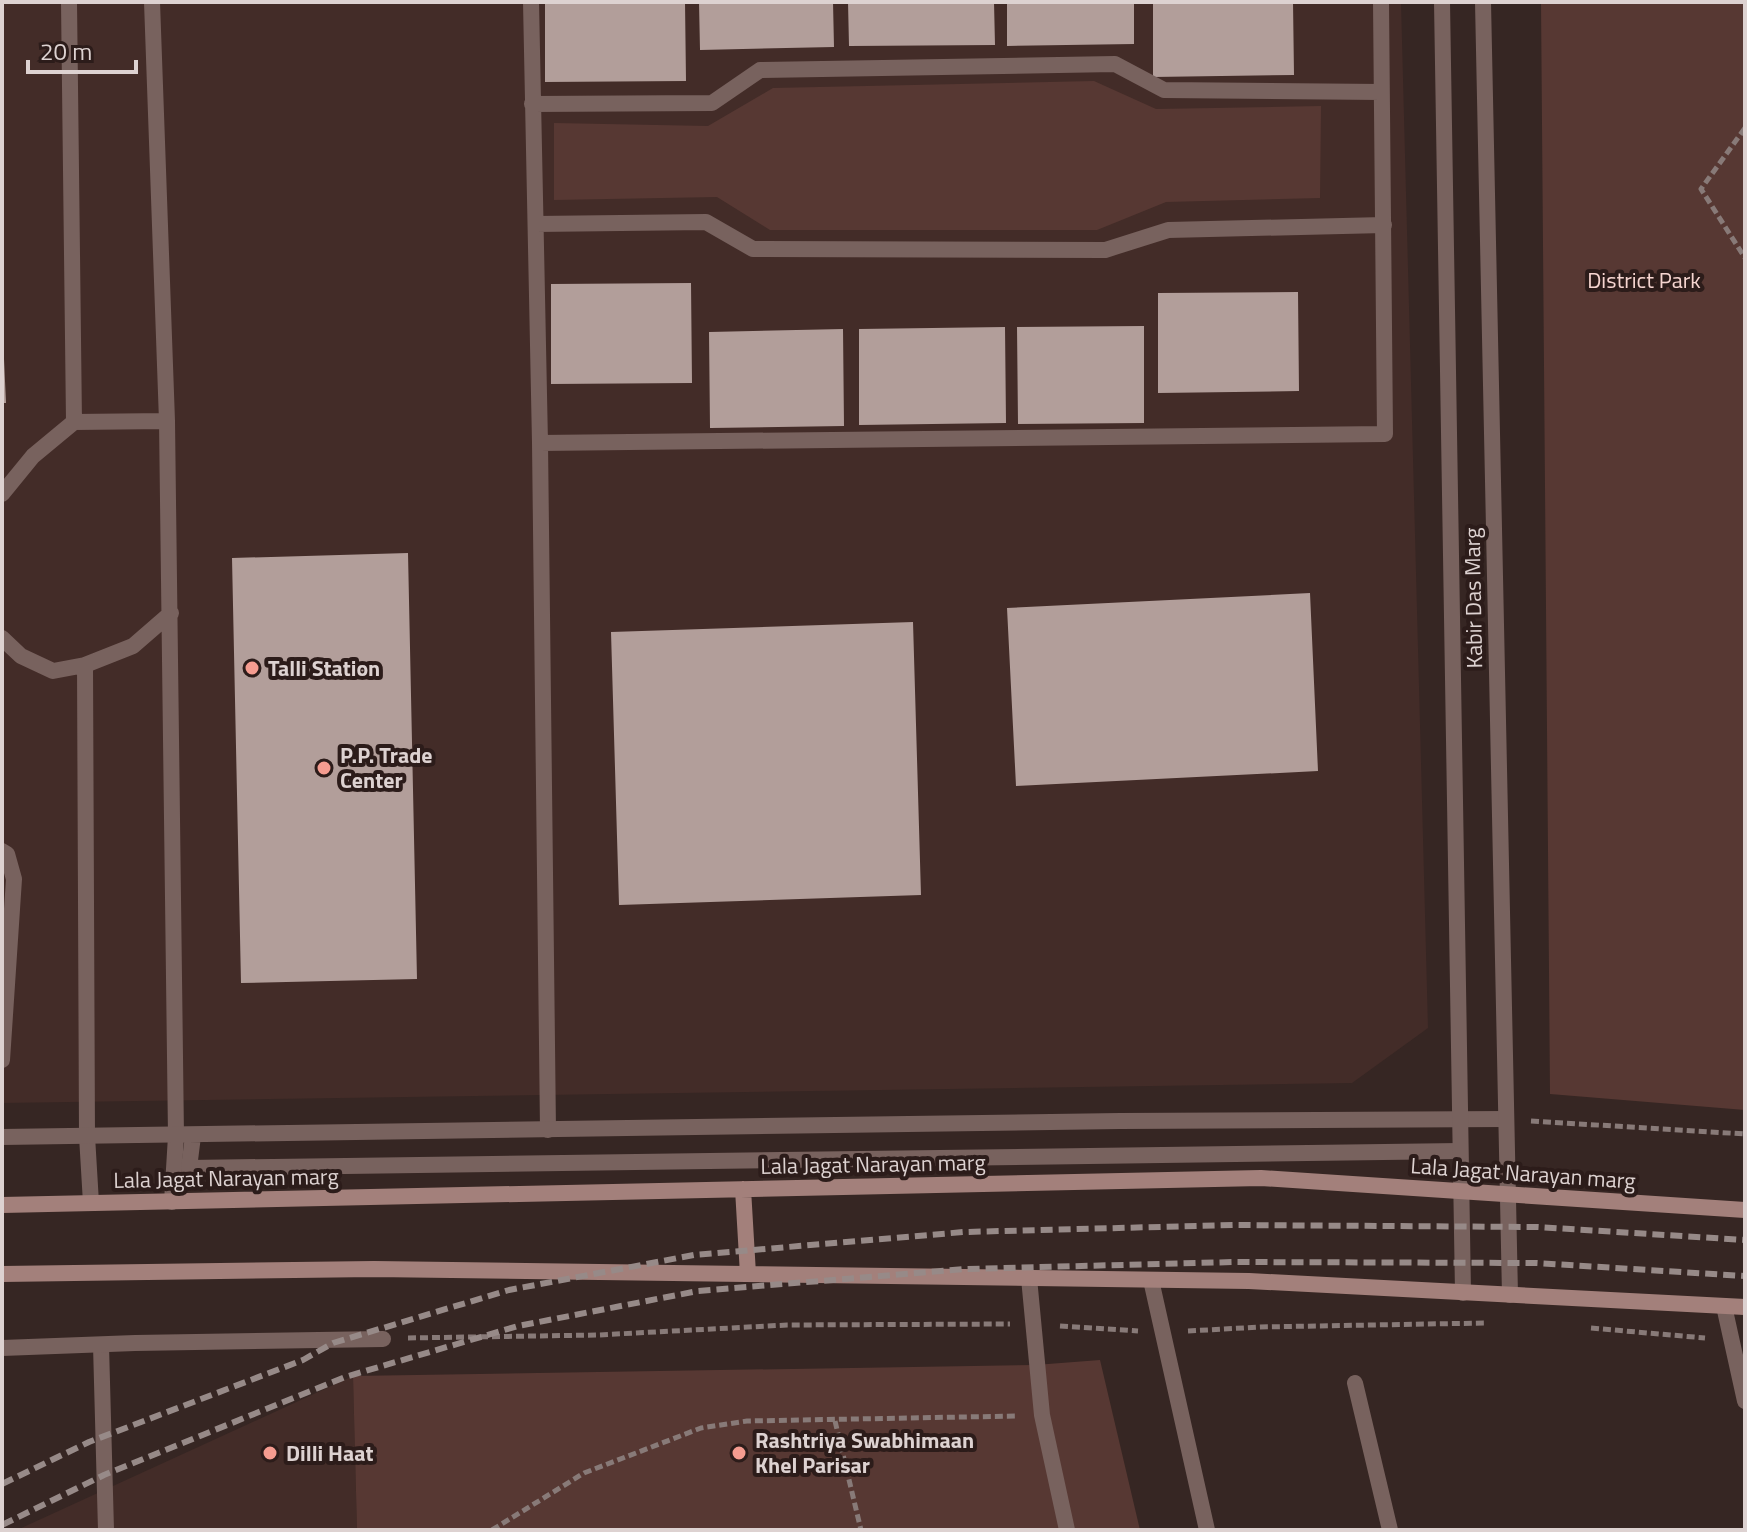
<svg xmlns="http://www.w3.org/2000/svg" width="1747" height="1532" viewBox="0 0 1747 1532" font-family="'Titillium Web',sans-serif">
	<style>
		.built { fill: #432c28 }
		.green { fill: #573833 }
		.building { fill: #b29e9a }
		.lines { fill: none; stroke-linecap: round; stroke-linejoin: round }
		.path { stroke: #887a78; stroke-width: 5; stroke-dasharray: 8 4; stroke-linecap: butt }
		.service { stroke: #78625e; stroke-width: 16 }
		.minor { stroke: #78625e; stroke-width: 16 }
		.tertiary { stroke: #78625e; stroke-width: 16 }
		.secondary { stroke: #a3807b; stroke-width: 16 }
		.rail { stroke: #978a88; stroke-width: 6; stroke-dasharray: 12 6; stroke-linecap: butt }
		.poi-dot { fill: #f59c90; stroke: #2c1c1a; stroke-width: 3 }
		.labels { text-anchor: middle; stroke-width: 8; stroke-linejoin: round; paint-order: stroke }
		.park-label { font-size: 22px; fill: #f6d5d0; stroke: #2c1c1a }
		.street-label { font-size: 22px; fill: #ddd2d1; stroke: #2c1c1a }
		.poi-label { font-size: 22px; font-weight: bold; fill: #ddd2d1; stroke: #2c1c1a; text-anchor: start }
	</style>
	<rect width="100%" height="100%" fill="#362623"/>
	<path class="built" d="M2,2H1401L1428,1028L1352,1083L2,1103Z
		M353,1376L357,1530H17Z"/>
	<path class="green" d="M1541,2H1745V1110L1550,1094Z
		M1094,81L1156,109L1321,106L1320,198L1166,202L1097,230H770L717,197L554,200V123L708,126L773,88Z
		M1100,1360L1140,1530H357L353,1376L1035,1365Z"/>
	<path class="building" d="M545,2H685L686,81L545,82Z
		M699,2H833L834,47L700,50Z
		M848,2H994L995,45L849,46Z
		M1007,2H1134V44L1007,46Z
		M1153,2H1293L1294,75L1153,77Z
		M691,283L692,383L551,384V284Z
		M1298,292L1299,391L1158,393V293Z
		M1144,326V423L1018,424L1017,327Z
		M1005,327L1006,423L859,425V329Z
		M843,329L844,426L710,428L709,332Z
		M2,359H4L6,403H2Z
		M408,553L417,979L241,983L232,558Z
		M1310,593L1318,771L1016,786L1007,608Z
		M913,622L921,895L619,905L611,632Z"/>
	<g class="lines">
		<path class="path" d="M1745,128L1701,189L1745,258
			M1531,1121L1745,1134
			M1060,1326L1138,1331
			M1591,1328L1705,1338
			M1188,1331L1260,1327L1485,1323
			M408,1338L598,1335L787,1325L1010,1324
			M835,1421L861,1530
			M492,1530L584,1473L701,1428L747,1421L1017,1416"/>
		<path class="service" d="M152,2L167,421L176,1136L172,1202
			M531,2L540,443L548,1130
			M532,104L712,103L760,70L1115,64L1164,90L1381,92
			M536,224L706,222L753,249L1105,250L1168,230L1384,225
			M74,422L167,421
			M540,443L1385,434L1381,2
			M2,494L33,456L74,422L69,2
			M2,638L21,656L53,671L85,665L133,646L171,613
			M85,665L87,1136L91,1203
			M2,851L7,854L14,879L2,1060
			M1029,1278L1042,1415L1067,1530
			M101,1345L106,1530"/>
		<path class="minor" d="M193,1136L189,1168L1460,1151
			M2,1137L1120,1121L1506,1119
			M1151,1280L1207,1530
			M1724,1306L1745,1401
			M2,1348L135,1343L383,1339
			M1355,1383L1390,1530"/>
		<path class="tertiary" d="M1442,2L1463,1293
			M1483,2L1510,1295"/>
		<path class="secondary" d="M743,1189L748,1274
			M2,1205L1261,1178L1745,1210
			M2,1274L374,1269L1249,1281L1745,1307"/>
		<path class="rail" d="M2,1484L89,1442L303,1360L333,1343L509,1290L694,1255L964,1232L1233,1225L1538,1227L1745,1240
			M2,1525L104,1475L345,1377L518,1326L698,1291L966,1269L1234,1262L1537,1263L1745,1276"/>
	</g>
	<g class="poi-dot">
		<circle cx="252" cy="668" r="8"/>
		<circle cx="324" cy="768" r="8"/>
		<circle cx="270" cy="1453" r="8"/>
		<circle cx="739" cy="1453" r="8"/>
	</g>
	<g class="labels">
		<g class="park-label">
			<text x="1644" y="288">District Park</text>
		</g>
		<g class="street-label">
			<text transform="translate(1473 598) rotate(-91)" y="8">Kabir Das Marg</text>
			<text transform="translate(873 1164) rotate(-1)" y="8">Lala Jagat Narayan marg</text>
			<text transform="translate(1523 1173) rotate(4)" y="8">Lala Jagat Narayan marg</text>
			<text transform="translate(226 1178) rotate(-1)" y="8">Lala Jagat Narayan marg</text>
		</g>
		<g class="poi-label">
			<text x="268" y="676">Talli Station</text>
			<text x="340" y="763">P.P. Trade<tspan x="340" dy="25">Center</tspan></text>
			<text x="755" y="1448">Rashtriya Swabhimaan<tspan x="755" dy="25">Khel Parisar</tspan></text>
			<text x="286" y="1461">Dilli Haat</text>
		</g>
	</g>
	<rect width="1747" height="1532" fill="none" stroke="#ddd2d1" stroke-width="8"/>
	<path d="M28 60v12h108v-12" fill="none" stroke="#ddd2d1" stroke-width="4"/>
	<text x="40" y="60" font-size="24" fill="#ddd2d1" stroke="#2c1c1a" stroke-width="6" paint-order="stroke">20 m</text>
</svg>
